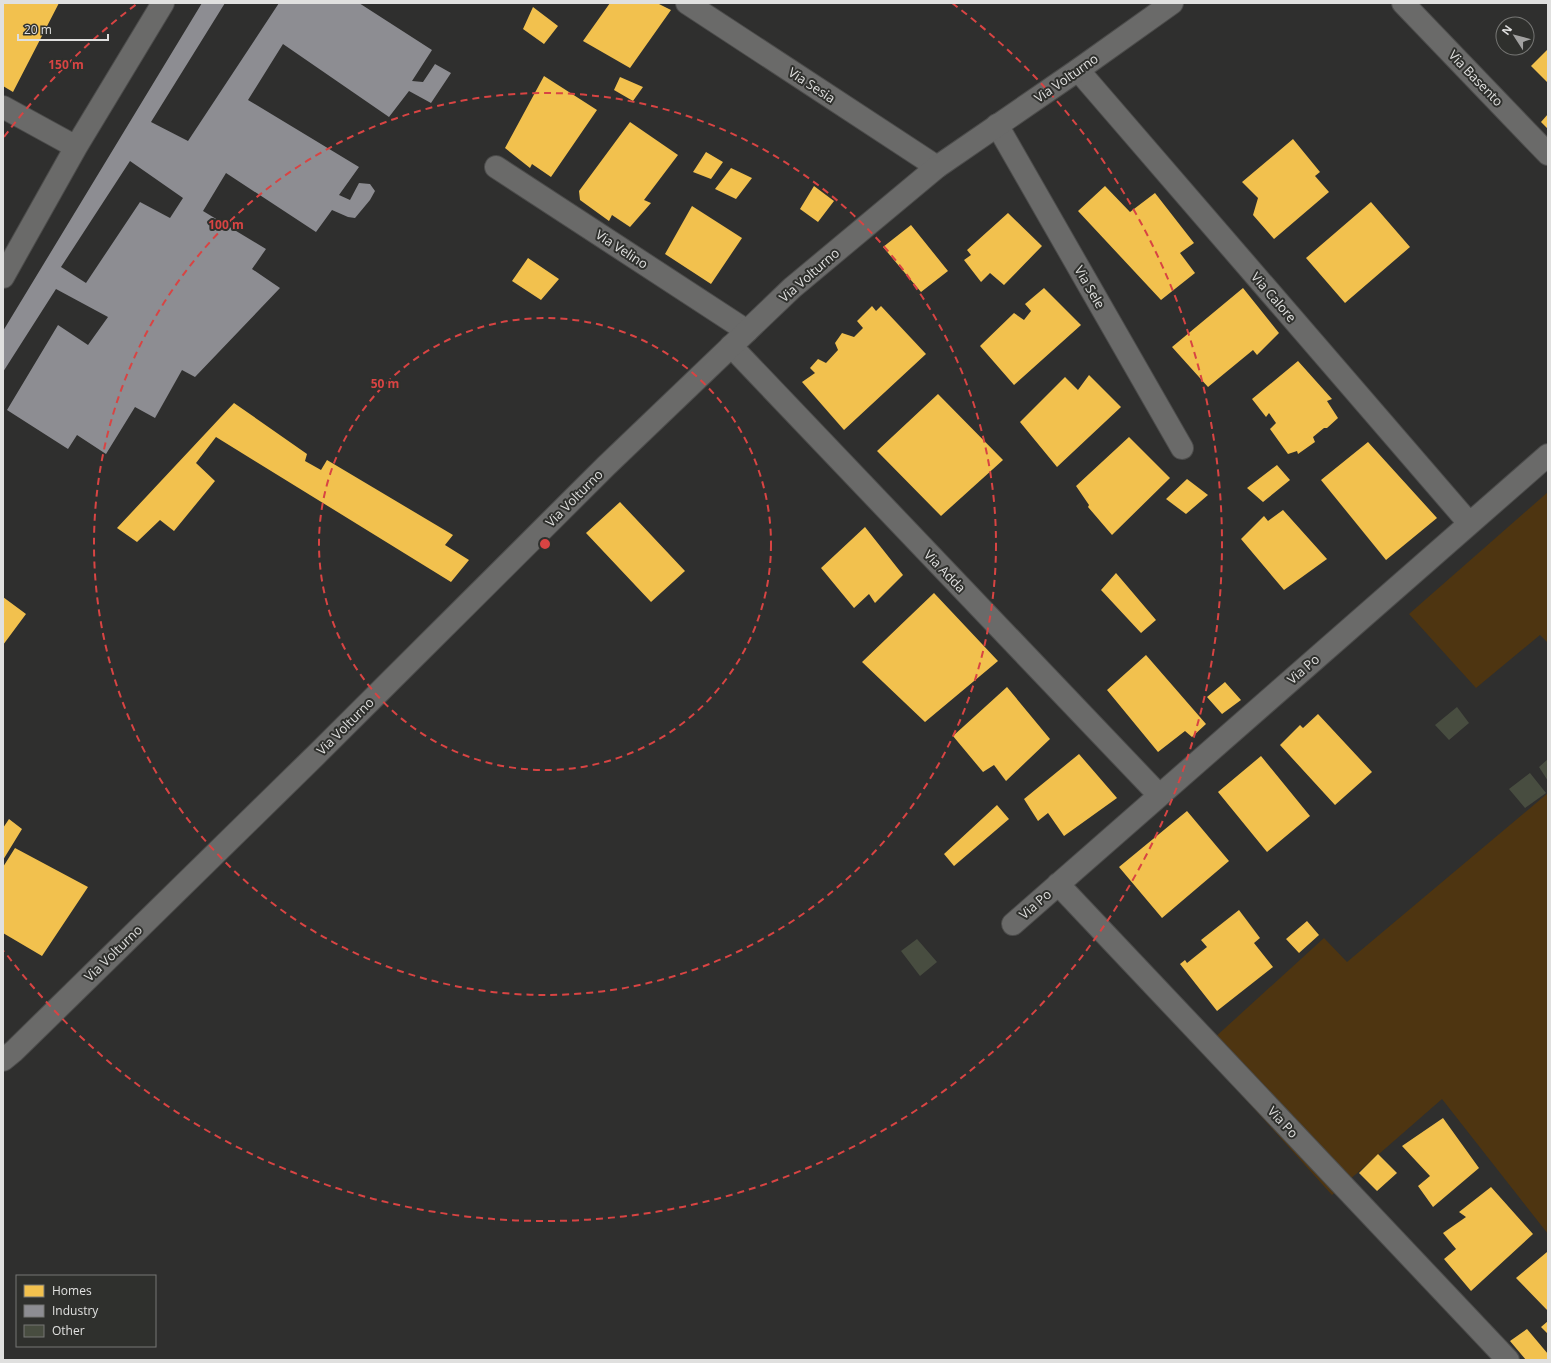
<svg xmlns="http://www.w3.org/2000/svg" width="1551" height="1363" viewBox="0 0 1551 1363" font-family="'Open Sans',sans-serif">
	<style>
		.green { fill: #4e3511 }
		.homes { fill: #f2c14e }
		.industry { fill: #8d8d92; fill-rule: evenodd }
		.building { fill: #484d40 }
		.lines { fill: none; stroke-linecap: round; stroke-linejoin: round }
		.minor-casing { stroke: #4c4c4b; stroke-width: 24 }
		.tertiary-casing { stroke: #4c4c4b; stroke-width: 24 }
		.minor { stroke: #6a6a69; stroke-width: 22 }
		.tertiary { stroke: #6a6a69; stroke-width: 22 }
		.ring { fill: none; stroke: #d84443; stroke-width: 2; stroke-dasharray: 7 5 }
		.labels { text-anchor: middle; stroke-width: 4; stroke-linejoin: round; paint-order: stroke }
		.street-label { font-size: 13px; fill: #e0e0df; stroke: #2f302d }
		.centre { fill: #d84443; stroke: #2f302d; stroke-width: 2 }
		.ring-label { font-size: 12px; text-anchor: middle; font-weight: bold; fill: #d84443; stroke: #2f302d; stroke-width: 4; stroke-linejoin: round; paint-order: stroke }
	</style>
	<rect width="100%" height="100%" fill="#2f2f2e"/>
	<path class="green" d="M1548,492V643L1540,635L1476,688L1409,614Z
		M1548,793V1234L1442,1099L1332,1195L1201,1050L1324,938L1347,962Z"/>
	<path class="homes" d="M3,3H59L13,92L3,86Z
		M610,3H657L671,10L630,68L583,41Z
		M533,7L558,26L544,44L523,29Z
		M1548,49V83L1531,66Z
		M544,76L597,110L551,177L532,164L530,168L505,148Z
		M620,77L643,87L633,101L614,90Z
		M1548,114V129L1541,122Z
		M630,122L678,155L644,200L651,203L630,227L612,215L609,221L580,200L579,191Z
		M1293,139L1320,172L1315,176L1329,192L1274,239L1253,215L1258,198L1242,182Z
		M706,152L723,162L711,179L693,172Z
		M731,168L752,178L736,199L715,189Z
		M814,186L834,201L818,222L800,209Z
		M1105,186L1130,212L1155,193L1194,243L1180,253L1195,273L1161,300L1078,211Z
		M1371,202L1410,247L1345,303L1306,258Z
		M692,206L742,238L711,284L665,254Z
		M1008,213L1042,246L1004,285L990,273L981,282L964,260L971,255L967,250Z
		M911,225L948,271L921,292L883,247Z
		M528,258L559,279L541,300L512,281Z
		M1044,288L1081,325L1014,385L980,346L1014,313L1024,320L1031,311L1025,304Z
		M1243,288L1279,333L1257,355L1253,350L1208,387L1172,347Z
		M872,306L876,311L881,306L926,354L844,430L802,382L815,373L810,368L818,359L826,363L838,350L835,343L842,333L854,337L863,328L857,321Z
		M1298,361L1332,399L1327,401L1338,418L1327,428H1324L1313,437L1315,442L1298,454L1297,451L1288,454L1270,429L1276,423L1269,413L1266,417L1252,399Z
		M1089,375L1121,407L1057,467L1020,422L1065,377L1078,390Z
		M938,394L1003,460L941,516L877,451Z
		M234,403L307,454L305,461L321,470L327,460L453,535L445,545L469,560L451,582L216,437L196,463L215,481L174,531L160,520L137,542L117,528Z
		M1129,437L1170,478L1112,535L1088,507L1089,505L1076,486Z
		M1368,442L1437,518L1386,560L1321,480Z
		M1277,465L1290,480L1263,502L1247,488Z
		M1187,479L1208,495L1186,514L1166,499Z
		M620,502L685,571L651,602L586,533Z
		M1283,510L1327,559L1284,590L1241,539L1264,516L1268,521Z
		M865,527L903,575L875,603L869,594L854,608L821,568Z
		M1116,573L1156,620L1141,633L1101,590Z
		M934,593L998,661L925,722L862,662Z
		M3,597L26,614L3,645Z
		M1146,655L1206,724L1192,737L1185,731L1158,752L1107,690Z
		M1225,682L1241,700L1222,714L1207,697Z
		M1007,687L1050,739L1006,781L994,765L983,772L953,736Z
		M1318,714L1372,772L1335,805L1280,745L1300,725L1303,728Z
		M1079,754L1117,798L1064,836L1048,813L1038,821L1024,799Z
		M1261,756L1310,816L1267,852L1218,792Z
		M997,805L1009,819L954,866L944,854Z
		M1187,811L1229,861L1162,918L1119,867Z
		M9,819L22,829L3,860V828Z
		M15,848L88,887L42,956L3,933V867Z
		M1239,910L1260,938L1254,943L1273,967L1217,1011L1180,964L1185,960L1187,963L1207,947L1201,940Z
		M1307,921L1319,935L1299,953L1286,939Z
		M1443,1118L1479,1168L1433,1207L1418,1186L1430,1176L1402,1146Z
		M1378,1154L1397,1173L1377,1191L1359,1173Z
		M1491,1187L1533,1234L1471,1291L1444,1259L1456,1249L1443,1233L1466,1217L1459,1212Z
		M1547,1252L1548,1254V1311L1516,1278Z
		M1548,1321V1334L1541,1327Z
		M1527,1329L1548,1354V1360H1526L1510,1341Z"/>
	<path class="industry" d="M202,3H225L151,122L188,141L279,3H359L432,50L412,81L423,82L435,64L451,73L431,103L409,91L389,117L283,44L248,100L359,167L339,195L350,200L359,183L370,184L375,191L370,200L355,218L348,217L332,210L316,232L226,173L203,211L266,249L252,269L280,288L195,377L182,370L155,418L135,407L106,454L77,435L68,449L7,410L58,325L88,345L108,317L56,289L3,372V331ZM130,161L183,198L170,218L140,202L86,283L61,267Z"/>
	<path class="building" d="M1457,707L1469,723L1449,740L1435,725Z
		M1548,759V781L1539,767Z
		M1530,773L1546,793L1525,808L1509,789Z
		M917,939L937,962L920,976L901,951Z"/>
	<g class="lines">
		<g class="minor-casing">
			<path id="minor" d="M687,3L937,167
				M1403,3L1548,154
				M1078,70L1469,523
				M3,107L76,147
				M997,125L1182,448
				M496,167L747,331
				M3,277L76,147L163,3
				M731,346L1159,795
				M1058,884L1508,1360
				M1013,924L1548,455"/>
		</g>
		<g class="tertiary-casing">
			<path id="tertiary" d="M3,1060L14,1051L318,753L606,466L792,288L937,167L1078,70L1172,3"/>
		</g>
		<use href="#minor" class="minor"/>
		<use href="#tertiary" class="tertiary"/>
	</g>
	<g class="ring">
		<circle cx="545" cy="544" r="226"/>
		<circle cx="545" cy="544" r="451"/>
		<path d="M4 137A677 677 0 0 1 138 3M952 3A677 677 0 1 1 4 951"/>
	</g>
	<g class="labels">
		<g class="street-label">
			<text transform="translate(1066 78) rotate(-35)" y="5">Via Volturno</text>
			<text transform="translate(1476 78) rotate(46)" y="5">Via Basento</text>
			<text transform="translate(812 85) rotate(33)" y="5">Via Sesia</text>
			<text transform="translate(622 249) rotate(33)" y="5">Via Velino</text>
			<text transform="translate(809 275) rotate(-41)" y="5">Via Volturno</text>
			<text transform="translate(1090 287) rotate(60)" y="5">Via Sele</text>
			<text transform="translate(1274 297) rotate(49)" y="5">Via Calore</text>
			<text transform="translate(574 498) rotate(-45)" y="5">Via Volturno</text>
			<text transform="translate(945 571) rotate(46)" y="5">Via Adda</text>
			<text transform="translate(1303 669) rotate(-41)" y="5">Via Po</text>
			<text transform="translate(345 726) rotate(-45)" y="5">Via Volturno</text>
			<text transform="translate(1035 904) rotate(-41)" y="5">Via Po</text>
			<text transform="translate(113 953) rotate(-44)" y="5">Via Volturno</text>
			<text transform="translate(1283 1122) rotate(47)" y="5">Via Po</text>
		</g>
	</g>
	<circle cx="545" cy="544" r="6" class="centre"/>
	<g class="ring-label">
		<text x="66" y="69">150 m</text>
		<text x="226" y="229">100 m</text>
		<text x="385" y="388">50 m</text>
	</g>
	<rect width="1551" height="1363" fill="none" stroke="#e0e0df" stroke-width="8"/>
	<rect x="16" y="1275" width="140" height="72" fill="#2f302d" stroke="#767674"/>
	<rect x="24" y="1285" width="20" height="12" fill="#f2c14e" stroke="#767674"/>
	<text x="52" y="1295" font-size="12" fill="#e0e0df">Homes</text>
	<rect x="24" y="1305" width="20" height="12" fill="#8d8d92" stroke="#767674"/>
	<text x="52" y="1315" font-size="12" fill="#e0e0df">Industry</text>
	<rect x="24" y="1325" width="20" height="12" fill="#484d40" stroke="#767674"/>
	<text x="52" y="1335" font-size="12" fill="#e0e0df">Other</text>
	<g transform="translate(1515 36) rotate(306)"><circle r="19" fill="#2f302d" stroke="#767674"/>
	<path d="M0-3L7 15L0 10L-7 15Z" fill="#a2a2a1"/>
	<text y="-6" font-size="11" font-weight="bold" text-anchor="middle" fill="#e0e0df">N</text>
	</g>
	<path d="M18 34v6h90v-6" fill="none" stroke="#e0e0df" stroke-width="2"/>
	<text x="24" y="34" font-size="12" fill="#e0e0df" stroke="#2f302d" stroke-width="3" paint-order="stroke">20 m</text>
</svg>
